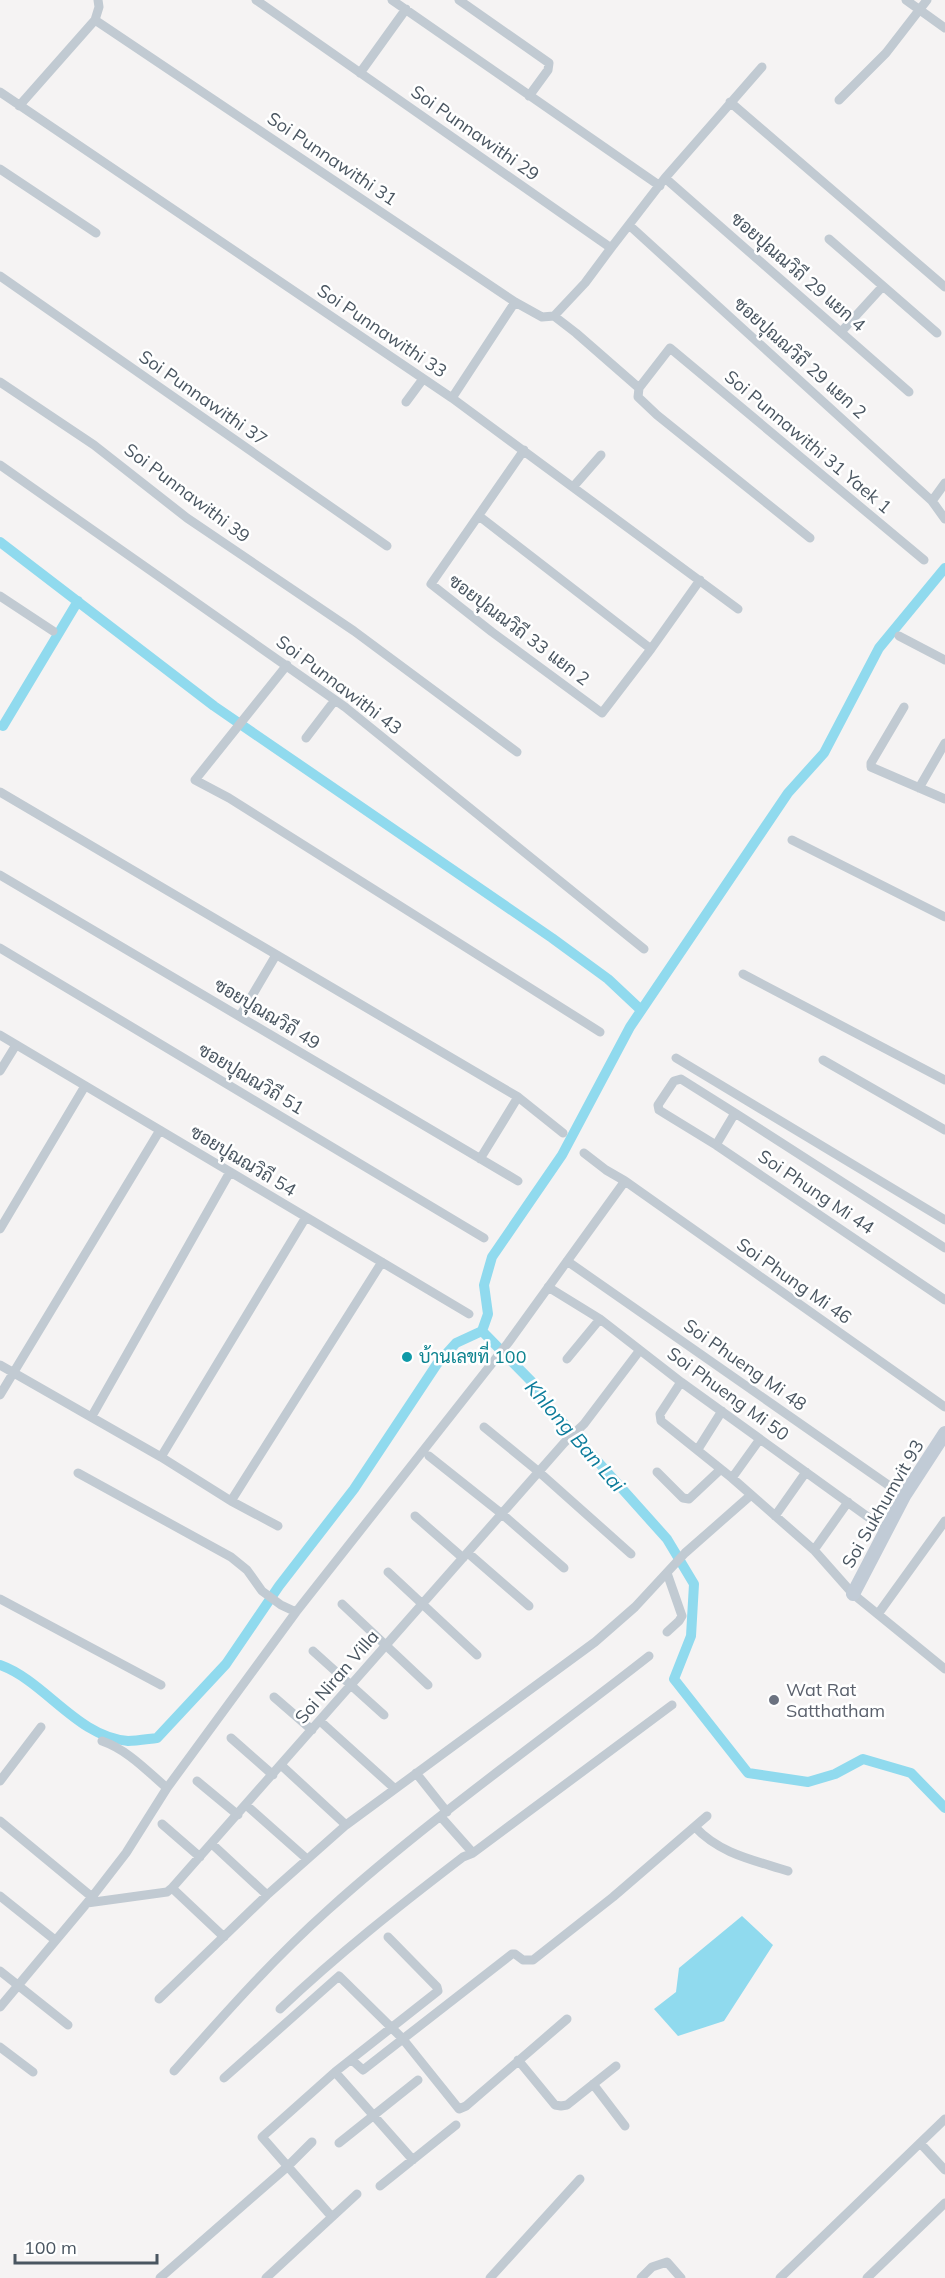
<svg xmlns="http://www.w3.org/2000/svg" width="945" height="2278" viewBox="0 0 945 2278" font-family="Mulish,Sarabun,sans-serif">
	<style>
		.water { fill: #90daee }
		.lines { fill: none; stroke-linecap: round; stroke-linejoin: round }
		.canal { stroke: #90daee; stroke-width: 10 }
		.street { stroke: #c1cad2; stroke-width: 9 }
		.secondary { stroke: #c1cbd6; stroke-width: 14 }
		.culture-dot { fill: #0f9aa8; stroke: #fff; stroke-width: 2 }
		.worship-dot { fill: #6b7280; stroke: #fff; stroke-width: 2 }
		.labels { text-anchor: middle; stroke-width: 5; stroke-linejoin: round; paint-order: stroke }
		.street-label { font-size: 18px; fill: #4a5661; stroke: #fff }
		.culture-label { font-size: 18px; fill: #0d838f; stroke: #fff; text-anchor: start }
		.worship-label { font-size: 18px; fill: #5b616d; stroke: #fff; text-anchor: start }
		.water-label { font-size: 20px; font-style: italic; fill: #0c7c9b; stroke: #fff }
	</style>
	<rect width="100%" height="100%" fill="#f5f3f3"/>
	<path class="water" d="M742,1916L773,1945L724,2021L678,2036L654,2009L676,1992L679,1968Z"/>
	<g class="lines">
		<path class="canal" d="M0,542L214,706L552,938L608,979L641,1010
			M3,726L78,601
			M482,1331L488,1314L484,1285L492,1257L562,1155L630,1027L788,793L824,753L879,648L945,568
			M0,1665C45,1681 77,1737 128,1741C137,1741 148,1739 157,1738L226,1664L279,1586L354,1489L437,1364L456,1343L482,1331L532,1382L540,1397L667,1539L694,1584L691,1636L674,1679L748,1773L808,1782L835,1774L863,1759L911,1773L945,1808"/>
		<path class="street" d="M256,0L611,248L665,178L762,67
			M392,0L660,186
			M459,0L549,63L548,70L529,96
			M906,0L945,28
			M95,20L515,302L542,317L554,316L576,333L639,388L670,348L924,560
			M360,73L406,9
			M0,92L452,398L738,609
			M839,100L886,53L927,0
			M730,102L945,287
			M19,106L95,20L99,7L98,0
			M0,169L96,233
			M665,178L909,392
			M629,225L932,501L945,519
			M829,239L937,333
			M0,276L387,546
			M554,316L585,283L611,248
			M841,332L883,286
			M0,382L94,445L187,518L354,631L517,752
			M639,388L638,397L657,415L810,538
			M452,398L515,302
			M406,402L423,379
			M524,450L431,584L492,632L602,713L651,649L700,580
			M0,465L345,707L644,949
			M573,487L601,455
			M932,501L945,483
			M479,516L651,649
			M0,596L53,631
			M899,636L945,660
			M287,665L195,780L229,798L600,1032
			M904,707L871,763V767L945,799
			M306,738L335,700
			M919,788L945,743
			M0,792L518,1097L563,1133
			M792,840L945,917
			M0,875L518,1181
			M0,948L484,1238
			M743,974L945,1080
			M240,1016L276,955
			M0,1035L469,1314
			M676,1058L945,1220
			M823,1060L945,1130
			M0,1071L16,1045
			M735,1113L681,1079L674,1081L658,1105L659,1110L667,1115L716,1145L945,1300
			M716,1145L735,1113L945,1248
			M584,1153L606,1170L625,1181L945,1407
			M480,1159L518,1097
			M0,1229L85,1086
			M567,1261L904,1496
			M548,1287L600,1319L681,1382L886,1530
			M567,1359L600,1319
			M0,1365L161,1457L231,1501L278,1526
			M681,1382L660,1414L661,1421L732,1478L814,1550L853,1594L945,1669
			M0,1395L160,1130
			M92,1416L230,1172
			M484,1427L539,1472L631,1554
			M698,1449L722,1411
			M429,1456L502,1514L564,1568
			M161,1457L306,1217
			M657,1472L683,1498L689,1499L721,1469
			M78,1473L231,1557L247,1570L262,1591L281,1605L296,1612
			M732,1478L760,1439
			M231,1501L382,1262
			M415,1516L463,1558
			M775,1516L806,1472
			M814,1550L848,1502
			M468,1553L529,1606
			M388,1572L477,1655
			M667,1573L682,1616L679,1621L667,1632
			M0,1599L161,1685
			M342,1604L428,1685
			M878,1614L945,1521
			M313,1651L384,1715
			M274,1697L312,1730
			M320,1721L394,1788
			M231,1738L273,1775
			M102,1741C128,1750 147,1771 167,1788
			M281,1765L346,1825
			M416,1773L447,1812
			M0,1781L41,1727
			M197,1781L238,1815
			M246,1805L307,1859
			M441,1817L473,1853
			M0,1821L92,1897
			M162,1824L200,1857
			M695,1827C720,1854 754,1860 788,1871
			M212,1844L267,1895
			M172,1888L224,1937
			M0,1896L55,1940
			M87,1903L167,1892L172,1888L564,1443L584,1424L640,1350
			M0,1971L68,2025
			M159,1999L267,1895L346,1825L595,1642L635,1607L685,1553L751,1495
			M0,2007L92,1897L126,1853L167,1788L296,1612L508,1343L625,1181
			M280,2009C338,1954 399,1906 463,1857L473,1853L672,1705
			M0,2047L33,2072
			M352,2060L363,2070L512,1954H515L523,1960H533L613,1897L707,1816
			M518,2060L555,2105L561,2106L567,2105L616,2066
			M174,2071C223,2016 272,1960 328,1910C429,1819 542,1740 649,1656
			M335,2072L413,2160
			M224,2078L339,1976L402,2038L459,2109L466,2106L567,2019
			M593,2084L625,2126
			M339,2143L418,2080
			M920,2143L945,2170
			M380,2186L456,2125
			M357,2194L332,2217L262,2137L335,2072L438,1991L437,1987L388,1937
			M160,2278L287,2167L312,2142
			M266,2278L332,2217
			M490,2278L580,2179
			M641,2278L652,2267L667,2262L681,2278
			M780,2278L945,2119
			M867,2278L945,2203"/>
		<path class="secondary" d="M853,1594L904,1496L945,1433"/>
	</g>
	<circle class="culture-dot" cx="407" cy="1357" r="6"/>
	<circle class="worship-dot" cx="774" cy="1700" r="6"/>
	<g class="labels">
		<g class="street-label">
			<text transform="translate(475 133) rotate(35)" y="6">Soi Punnawithi 29</text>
			<text transform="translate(332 159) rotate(34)" y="6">Soi Punnawithi 31</text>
			<text transform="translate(798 272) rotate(41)" y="6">ซอยปุณณวิถี 29 แยก 4</text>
			<text transform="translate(382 331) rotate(34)" y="6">Soi Punnawithi 33</text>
			<text transform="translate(800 358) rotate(42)" y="6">ซอยปุณณวิถี 29 แยก 2</text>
			<text transform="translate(203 398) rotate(35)" y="6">Soi Punnawithi 37</text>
			<text transform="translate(808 442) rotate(40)" y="6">Soi Punnawithi 31 Yaek 1</text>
			<text transform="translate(187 493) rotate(37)" y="6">Soi Punnawithi 39</text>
			<text transform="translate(519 630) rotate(37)" y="6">ซอยปุณณวิถี 33 แยก 2</text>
			<text transform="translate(339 685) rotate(37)" y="6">Soi Punnawithi 43</text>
			<text transform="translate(267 1014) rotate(31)" y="6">ซอยปุณณวิถี 49</text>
			<text transform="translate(251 1079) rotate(31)" y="6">ซอยปุณณวิถี 51</text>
			<text transform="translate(243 1161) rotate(31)" y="6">ซอยปุณณวิถี 54</text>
			<text transform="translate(816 1192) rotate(34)" y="6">Soi Phung Mi 44</text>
			<text transform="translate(794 1281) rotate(35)" y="6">Soi Phung Mi 46</text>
			<text transform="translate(745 1365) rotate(35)" y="6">Soi Phueng Mi 48</text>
			<text transform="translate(728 1394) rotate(36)" y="6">Soi Phueng Mi 50</text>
			<text transform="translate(883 1504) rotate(-60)" y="6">Soi Sukhumvit 93</text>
			<text transform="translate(337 1677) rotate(-49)" y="6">Soi Niran Villa</text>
		</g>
		<g class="culture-label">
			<text x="419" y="1363">บ้านเลขที่ 100</text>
		</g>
		<g class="worship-label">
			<text x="786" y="1696">Wat Rat<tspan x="786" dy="21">Satthatham</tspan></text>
		</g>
		<g class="water-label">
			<text transform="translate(575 1436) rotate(49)" y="7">Khlong Ban Lai</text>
		</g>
	</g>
	<path d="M15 2254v9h142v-9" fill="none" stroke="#4a5661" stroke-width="3"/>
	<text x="24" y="2254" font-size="18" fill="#4a5661" stroke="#ffffff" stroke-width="4.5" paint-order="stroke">100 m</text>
</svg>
